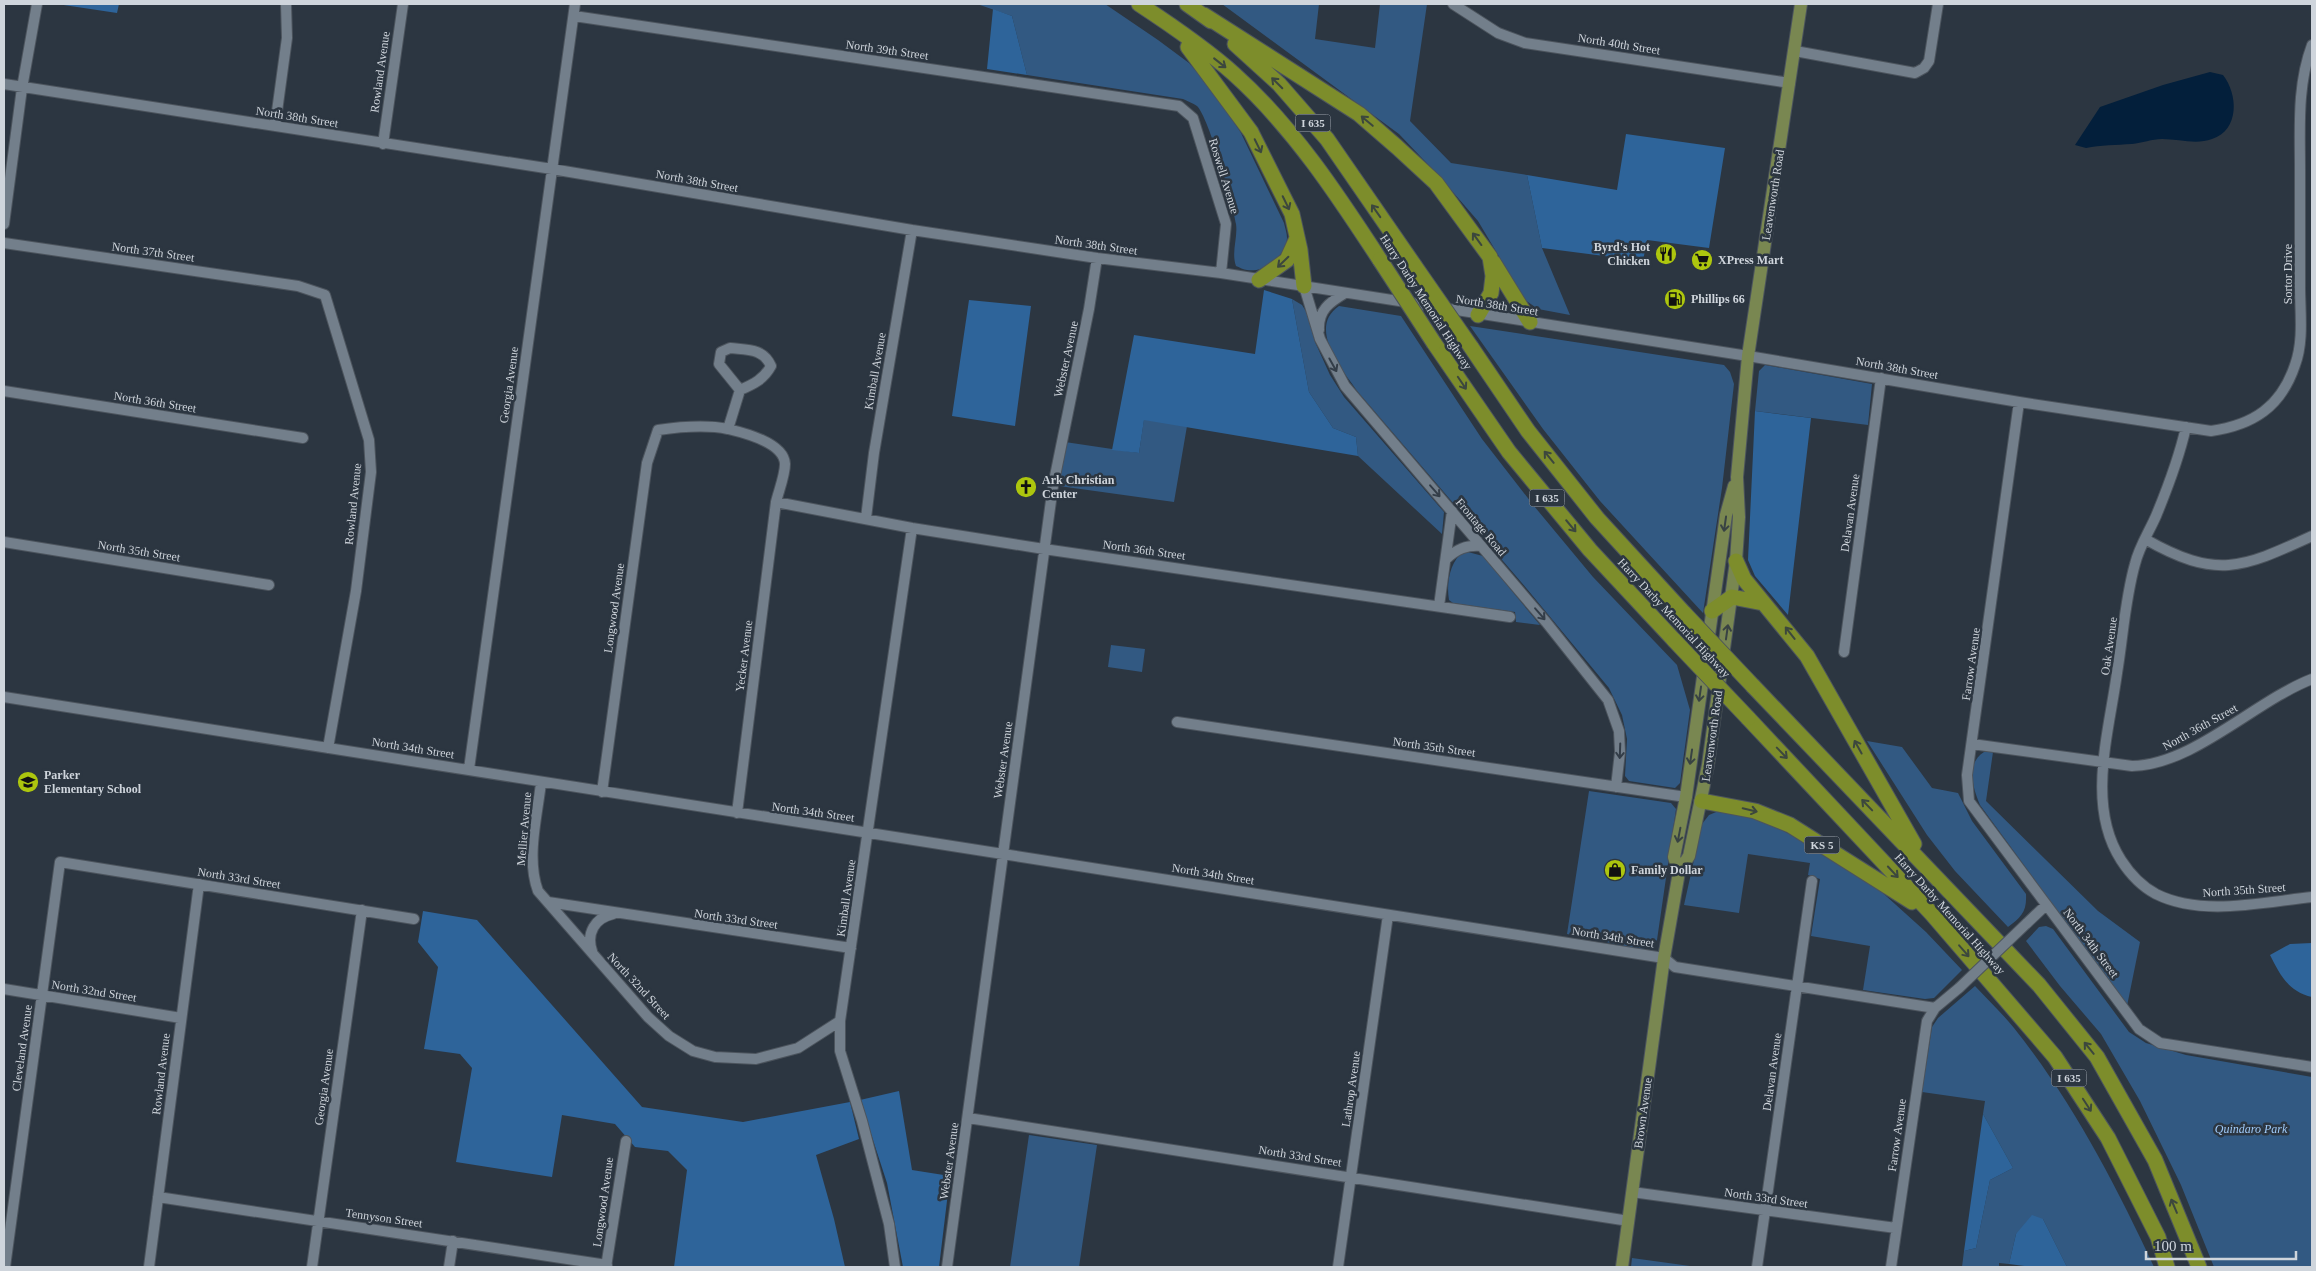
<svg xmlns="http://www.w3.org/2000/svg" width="2316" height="1271" viewBox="0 0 2316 1271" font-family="Georgia,serif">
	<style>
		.green { fill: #325982 }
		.forest { fill: #2e649a }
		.water { fill: #031f3b }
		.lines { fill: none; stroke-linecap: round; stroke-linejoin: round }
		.minor-casing { stroke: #4c545d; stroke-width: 12 }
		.major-casing { stroke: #4c545d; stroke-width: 14 }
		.highway-casing { stroke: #4c545d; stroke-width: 17 }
		.minor { stroke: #737f8b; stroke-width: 10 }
		.major { stroke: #798751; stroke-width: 12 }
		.highway { stroke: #7d8d2b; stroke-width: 15 }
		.minor-bridge-casing { stroke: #4c545d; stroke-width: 12; stroke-linecap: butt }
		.highway-bridge-casing { stroke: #4c545d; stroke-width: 17; stroke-linecap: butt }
		.minor-bridge { stroke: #737f8b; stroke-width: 10 }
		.highway-bridge { stroke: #7d8d2b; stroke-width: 15 }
		.oneway { stroke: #3c473d }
		.oneway2 { stroke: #333d48 }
		.oneway3 { stroke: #384243 }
		.labels { text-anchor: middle; stroke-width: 5; stroke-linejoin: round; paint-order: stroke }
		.shield { fill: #2c3641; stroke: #9ea5ae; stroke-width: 1 }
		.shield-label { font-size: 11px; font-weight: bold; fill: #cfd5dc }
		.street-label { font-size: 12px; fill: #cfd5dc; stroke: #2c3641 }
		.poi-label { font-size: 12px; font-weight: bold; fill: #cfd5dc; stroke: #2c3641; text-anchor: start }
		.park-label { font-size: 12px; font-style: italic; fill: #9fcaf9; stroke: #2c3641 }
	</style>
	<rect width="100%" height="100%" fill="#2c3641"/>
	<path class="green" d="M977,4H1105L1158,40L1189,63L1213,90L1241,133L1284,223C1285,228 1287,233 1287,238C1286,256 1264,273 1247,270C1244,270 1239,267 1236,266C1231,252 1238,238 1236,224C1233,204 1209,118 1197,106C1193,103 1187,101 1183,99L1027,75L1012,16Z
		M1222,4H1319L1315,39L1375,48L1380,4H1427L1410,121L1451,163L1527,175L1542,248L1570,315L1538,309L1525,300L1478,221L1439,176L1399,134Z
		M1292,299L1302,305L1307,313L1315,342L1330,375L1344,397L1444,512L1442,534L1358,456L1356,437L1333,428L1309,392Z
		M1339,306L1401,316L1482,439L1534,506L1593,577L1677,665L1690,710L1680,783L1675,788L1629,781L1625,776L1627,739L1622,715L1609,688L1527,589L1358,392C1342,369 1307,328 1339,306Z
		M1470,326L1724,365L1730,372L1734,384L1722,488L1703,613L1600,501L1543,429Z
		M1765,365L1872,384L1868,425L1755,411L1759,371Z
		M1144,419L1187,426L1174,502L1059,486L1065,442L1139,453Z
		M1464,551L1483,556L1540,625L1516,622L1515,612L1453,603L1449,600C1446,583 1450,561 1464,551Z
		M1111,645L1145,649L1142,672L1108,667Z
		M1867,741L1902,747L1932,788L1958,793L1972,821L2026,894C2027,912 2021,917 2008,927L1955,871L1927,835Z
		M1984,752H1993L1986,801L2098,911L2140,942L2127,1006L1980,805C1973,788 1965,764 1984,752Z
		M1589,791L1671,803L1676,809L1657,940L1650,947L1640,949L1567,934Z
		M1721,810L1754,816L1799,839L1875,886L1926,932L1962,970L1934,998L1925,999L1863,990L1870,946L1811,936L1820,879L1808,875L1810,863L1748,854L1739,913L1684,905L1702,824L1709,815Z
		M2046,926L2053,929L2129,1032L2146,1043L2186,1055L2312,1077V1267H2214L2181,1185L2140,1101L2101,1034L2060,986L2026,941L2039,927Z
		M1975,986C1988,1000 2002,1013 2014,1028C2072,1101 2115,1183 2154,1267H2067L2043,1219L2016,1234L2009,1264L1999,1263V1267H1962L1964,1251L1976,1248L1990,1180L2013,1168L1983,1114L1985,1101L1922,1092L1932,1027L1938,1018Z
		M1029,1135L1097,1145L1079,1267H1010Z
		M1632,1258L1690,1266L1631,1267Z"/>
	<path class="forest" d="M57,4H119L117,13Z
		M993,9L1012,16L1027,75L987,69Z
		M1626,134L1725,148L1709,248L1647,240L1643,261L1542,248L1527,175L1617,190Z
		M1264,290L1292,299L1309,392L1333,428L1356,437L1358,456L1144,420L1139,453L1112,450L1134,335L1255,354Z
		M969,300L1031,306L1015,426L952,416Z
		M1755,411L1811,418L1788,615L1755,576L1748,560Z
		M423,911L477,920L642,1107L743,1122L850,1102L859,1139L816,1155L834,1219L845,1267H674L687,1170L668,1151L635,1147L615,1124L562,1115L552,1177L456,1162L472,1068L460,1054L424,1049L438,967L418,942Z
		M2312,943V997C2289,992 2280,975 2270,955L2290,944Z
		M899,1091L912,1170L950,1176L939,1267H903L887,1183L860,1100Z
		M1983,1114L2013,1168L1990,1180L1976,1248L1964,1251Z
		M2032,1215L2043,1219L2067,1267H2032L2009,1264L2016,1234Z"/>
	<path class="water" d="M2210,72L2223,75C2238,94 2240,130 2212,139C2196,145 2179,139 2162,139C2152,139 2142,143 2132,144C2116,145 2101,145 2086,148L2075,145L2100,107L2163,85Z"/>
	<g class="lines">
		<g class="minor-casing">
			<path id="minor" d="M1453,4L1498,33L1525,43L1790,83
				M574,16L1179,106L1193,118L1226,224L1221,273
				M1795,51L1915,73L1924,68L1929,61L1938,4
				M4,84L552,169L912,230L1097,258L1221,273L1748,356L2019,402L2211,431C2253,425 2281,407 2295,365C2304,341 2300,312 2300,286C2300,247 2300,208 2300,169C2300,127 2297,85 2312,45
				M275,126L287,38L286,4
				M383,144L403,4
				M4,224L22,88L37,4
				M4,243L298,286L325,295L369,440L371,472L356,591L328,748
				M1304,286L1320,339L1345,386L1546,622L1608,700L1619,731L1620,752L1616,787
				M1319,330C1318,310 1330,302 1345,293
				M730,348C747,350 763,348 771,366C764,379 754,384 740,390L719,364L721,352Z
				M4,391L303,438
				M2019,402L1967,775L1969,801L2139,1029L2160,1043L2312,1067
				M2186,427C2179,458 2168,487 2156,516C2149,532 2139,547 2135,564C2125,599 2123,637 2117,673C2109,732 2086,806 2121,860C2130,874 2141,886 2156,894C2202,917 2263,902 2312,897
				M728,429L740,390
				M776,502L912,528L1044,549L1510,617
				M866,518L874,453L912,230
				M2145,539C2217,580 2242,568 2312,536
				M4,542L269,585
				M1446,559C1457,549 1466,545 1481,546
				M1439,606L1452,511
				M1844,652L1881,378
				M4,697L1664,958L1675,967L1935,1008
				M1177,722L1686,797
				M1972,744L2132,766C2193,765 2255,701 2312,679
				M469,769L575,4
				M541,783C537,817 526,858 538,891L648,1017L669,1036L693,1051L715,1057L756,1059L798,1048L840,1021
				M602,792L647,463L658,430C679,427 708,425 728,429C745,433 784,443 785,464C785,475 779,490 776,502L737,813
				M548,902L851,948
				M2026,924L2046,905
				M592,951C586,933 595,918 613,914
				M4,989L181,1018
				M968,1118L1629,1221
				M1632,1192L1896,1228
				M158,1197L607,1265
				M5,1267L60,862L414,919
				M149,1267L199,884
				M312,1267L362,910
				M449,1267L453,1241
				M606,1267L626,1141
				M895,1267L889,1224L862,1121L840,1051V1021L912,528
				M947,1267L1053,486L1089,309L1097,258
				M1338,1267L1388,915
				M1757,1267L1812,881
				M1891,1267L1927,1021L1935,1008L1959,988"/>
		</g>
		<g class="major-casing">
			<path id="major" d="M1679,872L1674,857L1686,797L1726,515L1734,486
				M1622,1267L1664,958L1679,872L1689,856L1708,765L1736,561L1739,517L1737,477L1748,356L1801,4"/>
		</g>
		<g class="highway-casing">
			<path id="highway" d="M1139,4C1171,25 1205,48 1234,74C1293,127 1337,194 1380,260
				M1187,4L1211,21
				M1204,15L1359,114L1397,147L1436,183L1490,257L1493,276L1491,293L1478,315
				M1235,44L1279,84L1327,139L1414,265
				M1188,47L1251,132L1292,214L1300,250L1304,286
				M1493,262L1530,322
				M1259,280L1287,260L1297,238
				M1434,343L1509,452L1590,550L1674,640
				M1471,347L1528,431L1597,518L1684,613
				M1736,561L1744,579L1807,656L1914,844
				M1712,611L1732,597L1763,603
				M1753,686L2039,985L2097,1057L2155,1160L2199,1267
				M1748,718L1932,914L2055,1057L2108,1138L2158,1237L2167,1267
				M1702,801L1755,811L1790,825L1912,902"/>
		</g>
		<use href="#minor" class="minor"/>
		<use href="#major" class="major"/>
		<use href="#highway" class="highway"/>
		<g class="minor-bridge-casing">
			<path id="minor-bridge" d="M1959,988L2026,924"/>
		</g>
		<g class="highway-bridge-casing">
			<path id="highway-bridge" d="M1380,260L1434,343
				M1414,265L1471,347
				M1684,613L1753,686
				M1674,640L1748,718"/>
		</g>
		<use href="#minor-bridge" class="minor-bridge"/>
		<use href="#highway-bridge" class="highway-bridge"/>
	</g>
	<defs><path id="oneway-shaft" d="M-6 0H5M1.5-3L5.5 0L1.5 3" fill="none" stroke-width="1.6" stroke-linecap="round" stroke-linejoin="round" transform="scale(1.25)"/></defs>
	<g class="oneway">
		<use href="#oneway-shaft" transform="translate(1220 63) rotate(38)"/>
		<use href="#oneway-shaft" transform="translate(1277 83) rotate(-135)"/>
		<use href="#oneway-shaft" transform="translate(1367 121) rotate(-140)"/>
		<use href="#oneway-shaft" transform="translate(1258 146) rotate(64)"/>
		<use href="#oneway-shaft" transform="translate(1286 203) rotate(64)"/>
		<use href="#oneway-shaft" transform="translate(1376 211) rotate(-125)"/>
		<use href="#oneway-shaft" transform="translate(1477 239) rotate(-126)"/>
		<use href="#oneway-shaft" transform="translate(1283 262) rotate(136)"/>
		<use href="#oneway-shaft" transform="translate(1462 383) rotate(56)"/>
		<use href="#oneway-shaft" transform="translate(1549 457) rotate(-129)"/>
		<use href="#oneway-shaft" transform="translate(1571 526) rotate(50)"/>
		<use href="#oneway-shaft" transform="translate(1790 633) rotate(-128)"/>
		<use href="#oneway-shaft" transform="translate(1858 747) rotate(-119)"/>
		<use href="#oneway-shaft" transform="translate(1782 753) rotate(46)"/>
		<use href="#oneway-shaft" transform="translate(1867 805) rotate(-134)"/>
		<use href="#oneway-shaft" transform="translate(1750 810) rotate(13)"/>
		<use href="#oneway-shaft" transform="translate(1893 872) rotate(47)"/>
		<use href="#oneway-shaft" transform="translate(1964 951) rotate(49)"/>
		<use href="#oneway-shaft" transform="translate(2089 1048) rotate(-129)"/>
		<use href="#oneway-shaft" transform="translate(2087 1105) rotate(57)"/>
		<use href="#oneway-shaft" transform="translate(2174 1206) rotate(-113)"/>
	</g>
	<g class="oneway2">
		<use href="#oneway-shaft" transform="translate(1333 365) rotate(61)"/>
		<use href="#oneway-shaft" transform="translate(1435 491) rotate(49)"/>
		<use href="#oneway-shaft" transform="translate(1540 614) rotate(49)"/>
		<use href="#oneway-shaft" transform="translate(1620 751) rotate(92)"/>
	</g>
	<g class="oneway3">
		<use href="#oneway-shaft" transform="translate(1725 524) rotate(98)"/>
		<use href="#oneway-shaft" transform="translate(1727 632) rotate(-82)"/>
		<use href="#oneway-shaft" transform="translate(1700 694) rotate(98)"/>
		<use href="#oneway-shaft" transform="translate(1691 757) rotate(98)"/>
		<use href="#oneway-shaft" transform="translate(1679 835) rotate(101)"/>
	</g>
	<defs>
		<g id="restaurant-disc" transform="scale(1.125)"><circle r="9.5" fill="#adc60e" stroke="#2c3641"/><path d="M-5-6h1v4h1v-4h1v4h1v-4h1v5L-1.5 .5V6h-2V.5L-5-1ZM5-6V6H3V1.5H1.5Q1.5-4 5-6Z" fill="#111"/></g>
		<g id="supermarket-disc" transform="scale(1.125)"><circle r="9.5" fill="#adc60e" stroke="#2c3641"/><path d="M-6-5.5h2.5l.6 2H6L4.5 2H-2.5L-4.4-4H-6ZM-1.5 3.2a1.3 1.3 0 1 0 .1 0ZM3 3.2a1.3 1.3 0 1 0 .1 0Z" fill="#111"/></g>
		<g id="fuel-disc" transform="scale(1.125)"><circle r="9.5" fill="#adc60e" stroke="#2c3641"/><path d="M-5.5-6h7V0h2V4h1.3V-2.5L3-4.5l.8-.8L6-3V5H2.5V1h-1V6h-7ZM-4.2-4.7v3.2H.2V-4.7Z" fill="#111"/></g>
		<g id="church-disc" transform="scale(1.125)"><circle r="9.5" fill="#adc60e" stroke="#2c3641"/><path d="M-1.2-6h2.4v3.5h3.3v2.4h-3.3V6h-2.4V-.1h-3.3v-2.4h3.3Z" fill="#111"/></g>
		<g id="school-disc" transform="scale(1.125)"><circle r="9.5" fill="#adc60e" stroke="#2c3641"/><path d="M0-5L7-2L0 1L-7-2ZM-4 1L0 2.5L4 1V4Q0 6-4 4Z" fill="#111"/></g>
		<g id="shop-disc" transform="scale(1.125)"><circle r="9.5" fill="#adc60e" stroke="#2c3641"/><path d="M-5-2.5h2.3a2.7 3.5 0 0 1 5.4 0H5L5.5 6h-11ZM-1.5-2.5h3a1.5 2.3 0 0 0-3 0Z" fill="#111"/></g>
	</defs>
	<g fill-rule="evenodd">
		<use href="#restaurant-disc" x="1666" y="254"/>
		<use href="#supermarket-disc" x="1702" y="260"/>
		<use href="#fuel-disc" x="1675" y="299"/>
		<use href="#church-disc" x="1026" y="487"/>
		<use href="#school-disc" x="28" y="782"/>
		<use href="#shop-disc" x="1615" y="870"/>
	</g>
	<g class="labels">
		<g class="shield">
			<rect x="1295.5" y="114.5" width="35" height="17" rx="4"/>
			<rect x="1529.5" y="489.5" width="35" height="17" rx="4"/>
			<rect x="1804.5" y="836.5" width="35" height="17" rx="4"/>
			<rect x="2051.5" y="1069.5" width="35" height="17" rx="4"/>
		</g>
		<g class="shield-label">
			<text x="1313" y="127">I 635</text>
			<text x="1547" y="502">I 635</text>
			<text x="1822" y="849">KS 5</text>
			<text x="2069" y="1082">I 635</text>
		</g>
		<g class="street-label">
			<text transform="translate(1619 44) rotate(9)" y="4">North 40th Street</text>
			<text transform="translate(887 50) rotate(8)" y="4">North 39th Street</text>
			<text transform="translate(380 72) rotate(-82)" y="4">Rowland Avenue</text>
			<text transform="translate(297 117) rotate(9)" y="4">North 38th Street</text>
			<text transform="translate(1224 176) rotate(73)" y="4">Roswell Avenue</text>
			<text transform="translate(697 181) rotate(10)" y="4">North 38th Street</text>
			<text transform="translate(1773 195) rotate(-81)" y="4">Leavenworth Road</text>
			<text transform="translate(1096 245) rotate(8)" y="4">North 38th Street</text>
			<text transform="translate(153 252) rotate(8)" y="4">North 37th Street</text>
			<text transform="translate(2288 274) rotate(-90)" y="4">Sortor Drive</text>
			<text transform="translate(1426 302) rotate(57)" y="4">Harry Darby Memorial Highway</text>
			<text transform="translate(1497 305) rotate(9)" y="4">North 38th Street</text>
			<text transform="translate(1066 359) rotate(-78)" y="4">Webster Avenue</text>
			<text transform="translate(1897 368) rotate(10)" y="4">North 38th Street</text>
			<text transform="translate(875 371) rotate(-80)" y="4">Kimball Avenue</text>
			<text transform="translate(509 385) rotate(-82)" y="4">Georgia Avenue</text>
			<text transform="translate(155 402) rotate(9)" y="4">North 36th Street</text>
			<text transform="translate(353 504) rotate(-84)" y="4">Rowland Avenue</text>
			<text transform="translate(1850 513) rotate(-82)" y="4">Delavan Avenue</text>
			<text transform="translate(1481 527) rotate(50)" y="4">Frontage Road</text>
			<text transform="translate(1144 550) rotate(8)" y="4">North 36th Street</text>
			<text transform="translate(139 551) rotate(9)" y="4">North 35th Street</text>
			<text transform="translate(614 608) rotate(-82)" y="4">Longwood Avenue</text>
			<text transform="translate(1674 618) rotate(47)" y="4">Harry Darby Memorial Highway</text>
			<text transform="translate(2109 646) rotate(-82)" y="4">Oak Avenue</text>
			<text transform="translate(744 656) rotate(-83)" y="4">Yecker Avenue</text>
			<text transform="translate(1971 664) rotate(-82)" y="4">Farrow Avenue</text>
			<text transform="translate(2200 727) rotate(-29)" y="4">North 36th Street</text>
			<text transform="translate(1712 736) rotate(-82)" y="4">Leavenworth Road</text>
			<text transform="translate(1434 747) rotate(8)" y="4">North 35th Street</text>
			<text transform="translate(413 748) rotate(9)" y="4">North 34th Street</text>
			<text transform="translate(1003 760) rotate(-82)" y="4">Webster Avenue</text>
			<text transform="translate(813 812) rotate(8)" y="4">North 34th Street</text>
			<text transform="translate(524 829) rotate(-85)" y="4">Mellier Avenue</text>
			<text transform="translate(1213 874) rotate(9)" y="4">North 34th Street</text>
			<text transform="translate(239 878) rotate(9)" y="4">North 33rd Street</text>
			<text transform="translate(2244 890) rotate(-4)" y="4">North 35th Street</text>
			<text transform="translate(846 898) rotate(-82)" y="4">Kimball Avenue</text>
			<text transform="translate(1950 914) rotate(48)" y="4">Harry Darby Memorial Highway</text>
			<text transform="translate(736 919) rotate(8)" y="4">North 33rd Street</text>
			<text transform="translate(1613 937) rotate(9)" y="4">North 34th Street</text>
			<text transform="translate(2091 943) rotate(53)" y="4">North 34th Street</text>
			<text transform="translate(639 986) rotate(47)" y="4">North 32nd Street</text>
			<text transform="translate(94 991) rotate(9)" y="4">North 32nd Street</text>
			<text transform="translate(22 1048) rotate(-82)" y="4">Cleveland Avenue</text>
			<text transform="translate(1772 1072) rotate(-82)" y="4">Delavan Avenue</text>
			<text transform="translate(161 1074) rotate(-83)" y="4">Rowland Avenue</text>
			<text transform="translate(324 1087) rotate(-82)" y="4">Georgia Avenue</text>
			<text transform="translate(1351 1089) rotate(-82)" y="4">Lathrop Avenue</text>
			<text transform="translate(1643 1113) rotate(-82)" y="4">Brown Avenue</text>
			<text transform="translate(1897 1135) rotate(-82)" y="4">Farrow Avenue</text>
			<text transform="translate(1300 1156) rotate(9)" y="4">North 33rd Street</text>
			<text transform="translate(949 1161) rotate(-82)" y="4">Webster Avenue</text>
			<text transform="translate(1766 1198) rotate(8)" y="4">North 33rd Street</text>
			<text transform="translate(603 1202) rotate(-82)" y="4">Longwood Avenue</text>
			<text transform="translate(384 1218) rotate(8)" y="4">Tennyson Street</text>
		</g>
		<g class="poi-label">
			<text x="1650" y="251" text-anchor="end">Byrd's Hot<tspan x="1650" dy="14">Chicken</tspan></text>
			<text x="1718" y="264">XPress Mart</text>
			<text x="1691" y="303">Phillips 66</text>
			<text x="1042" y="484">Ark Christian<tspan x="1042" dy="14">Center</tspan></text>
			<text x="44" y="779">Parker<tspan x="44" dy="14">Elementary School</tspan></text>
			<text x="1631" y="874">Family Dollar</text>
		</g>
		<g class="park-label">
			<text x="2251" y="1133">Quindaro Park</text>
		</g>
	</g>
	<rect width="2316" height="1271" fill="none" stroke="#cfd5dc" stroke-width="10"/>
	<path d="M2146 1251v8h150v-8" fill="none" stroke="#cfd5dc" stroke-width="2.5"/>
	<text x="2154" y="1251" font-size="15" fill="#cfd5dc" stroke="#2c3641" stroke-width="4" paint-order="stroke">100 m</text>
</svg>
